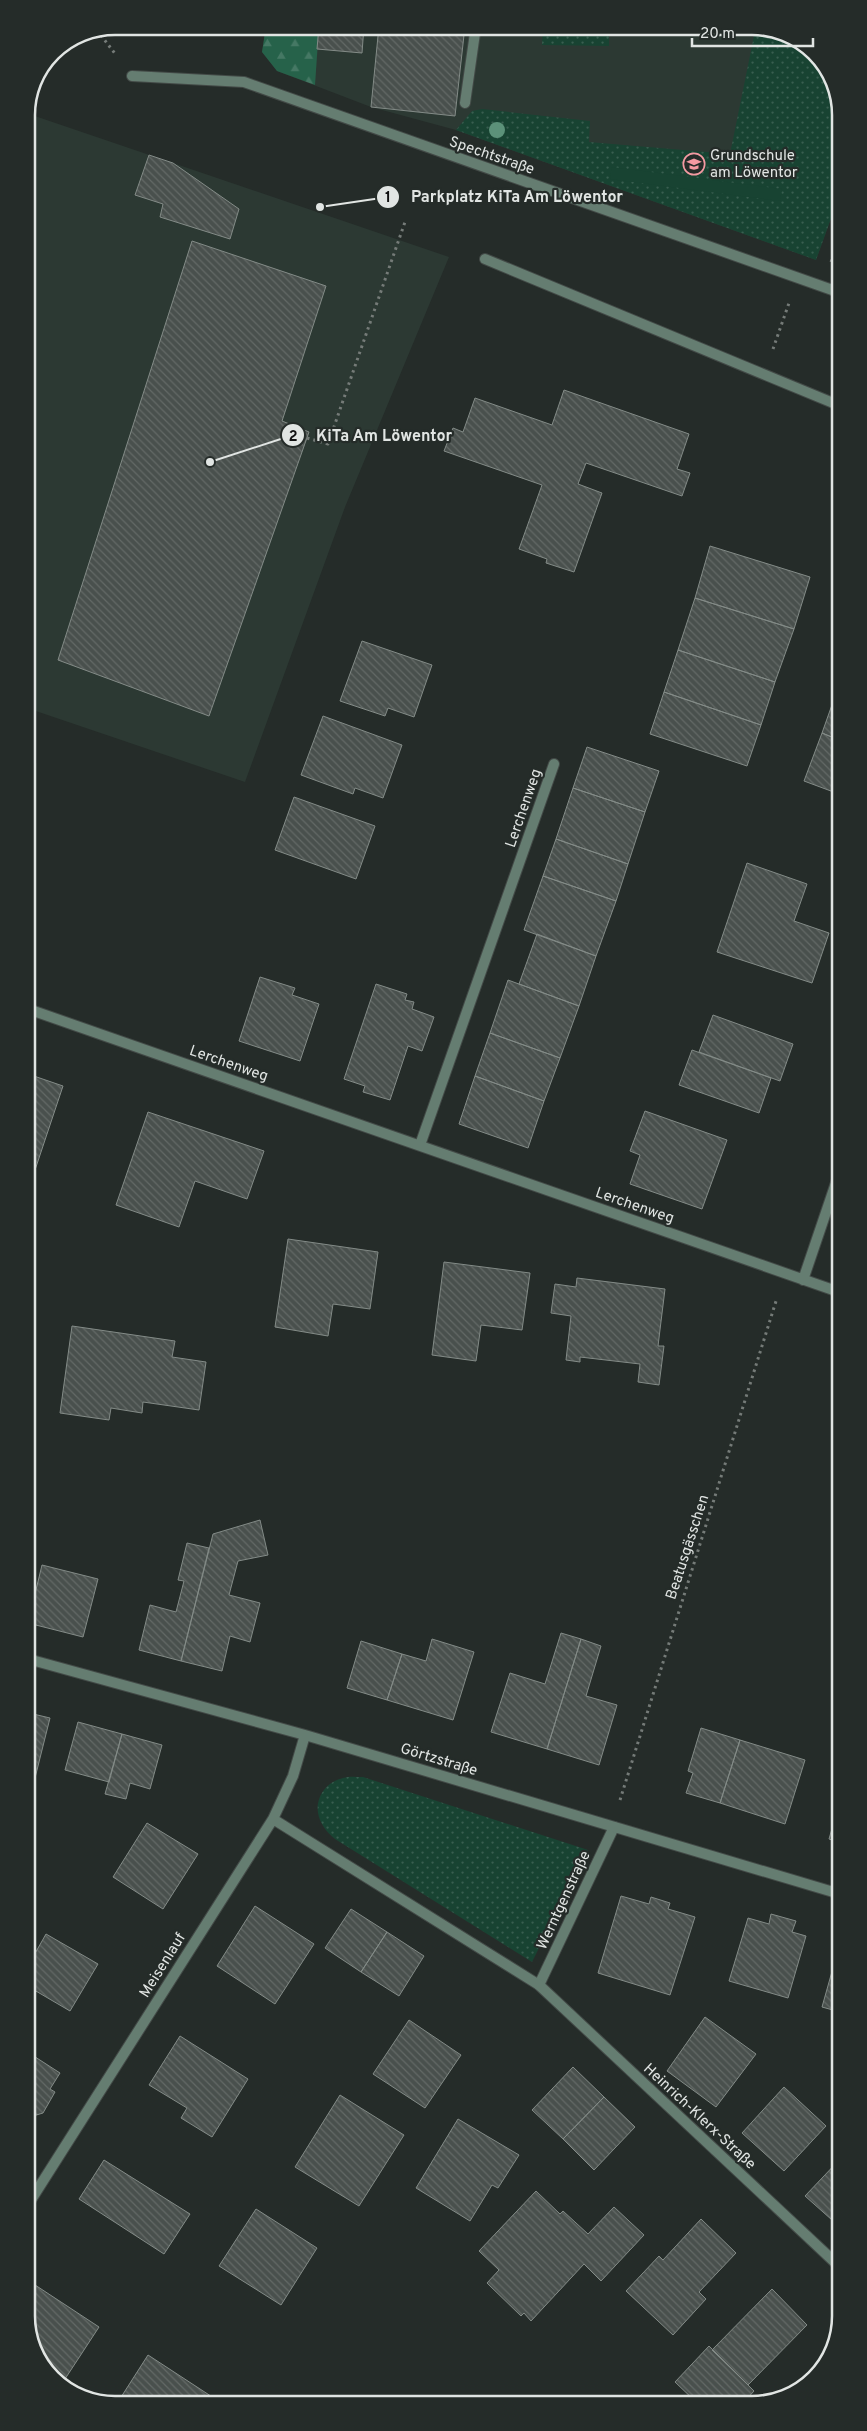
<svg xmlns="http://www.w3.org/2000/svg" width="867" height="2431" viewBox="0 0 867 2431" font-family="Overpass,sans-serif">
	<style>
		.built { fill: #2c3933 }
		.grass { fill: url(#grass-dots) }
		.forest { fill: url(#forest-firs) }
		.garden { fill: #184332 }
		.building { fill: url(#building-back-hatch); stroke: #838b87 }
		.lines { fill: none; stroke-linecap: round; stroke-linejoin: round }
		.service-casing { stroke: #434a47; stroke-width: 12 }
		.minor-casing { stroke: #434a47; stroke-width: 12 }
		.path { stroke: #757b78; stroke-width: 3; stroke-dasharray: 2.5 4; stroke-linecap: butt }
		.service { stroke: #657d71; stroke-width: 10 }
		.minor { stroke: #657d71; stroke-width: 10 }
		.tree { fill: #5c9179 }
		.labels { text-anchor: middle; stroke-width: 4.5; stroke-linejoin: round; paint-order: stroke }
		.street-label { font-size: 15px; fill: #e1e5e3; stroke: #252c29 }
		.poi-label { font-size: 15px; fill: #e1e5e3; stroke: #252c29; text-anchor: start }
		.rim { fill: none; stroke: #e1e5e3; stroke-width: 2.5 }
		.leader { fill: none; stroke: #e1e5e3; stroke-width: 2 }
		.callout-dot { fill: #e1e5e3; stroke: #252c29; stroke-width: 2 }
		.mark-label { font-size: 15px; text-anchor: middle; font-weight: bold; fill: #111 }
		.callout-label { font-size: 16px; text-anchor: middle; font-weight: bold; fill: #e1e5e3; stroke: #252c29; stroke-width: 4.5; stroke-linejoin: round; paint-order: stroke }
	</style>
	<defs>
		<pattern id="grass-dots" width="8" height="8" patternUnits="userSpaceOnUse" patternTransform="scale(1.25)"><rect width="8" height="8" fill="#184332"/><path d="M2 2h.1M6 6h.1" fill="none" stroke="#395e50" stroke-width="1.8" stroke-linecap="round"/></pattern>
		<pattern id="forest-firs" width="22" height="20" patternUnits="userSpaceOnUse" patternTransform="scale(1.25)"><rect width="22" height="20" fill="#26624a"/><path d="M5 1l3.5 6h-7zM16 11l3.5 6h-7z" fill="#457864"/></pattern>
		<pattern id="building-back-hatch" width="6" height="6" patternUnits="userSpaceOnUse" patternTransform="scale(1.25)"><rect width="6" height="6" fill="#49504d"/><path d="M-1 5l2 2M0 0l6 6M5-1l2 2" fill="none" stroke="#636966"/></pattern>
	</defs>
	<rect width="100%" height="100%" fill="#252c29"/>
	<path class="built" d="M266,26H758L810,48L838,92V199L816,260L456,130L371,107L277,71L262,52Z
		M26,113L449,257L345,507L245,782L27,708Z"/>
	<path class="grass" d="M543,26H609V46L542,45Z
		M756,26L810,48L838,92V199L816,260L456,130L472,111L482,109L590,121L589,142L730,154Z
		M363,1777L588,1850L532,1962L335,1839C330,1835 325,1830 322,1824C311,1805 322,1783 343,1778C349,1776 357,1777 363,1777Z"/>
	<path class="forest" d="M266,26H319L315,85L277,71L262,52Z"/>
	<path class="garden" d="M612,167L782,189L780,201L610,179Z"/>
	<path class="building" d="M319,26H364L362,53L317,49Z
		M379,26H465L455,116L371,107Z
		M149,155L173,163L239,209L230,239L160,217L163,204L135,195Z
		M192,241L326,286L282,421L309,432L209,716L58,660Z
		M564,390L689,434L677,469L690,473L682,496L586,463L578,484L602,493L574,572L546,563L547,559L519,549L542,485L444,451L453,428L463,432L475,398L552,425Z
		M710,546L810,577L794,629L695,598Z
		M695,598L794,629L775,682L678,650Z
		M362,641L432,665L414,717L388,708L385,716L340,701Z
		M678,650L775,682L761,725L664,692Z
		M664,692L761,725L747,766L650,734Z
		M833,702L839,704V740L822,733Z
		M323,716L402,745L383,798L355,788L353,794L301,775Z
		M822,733L839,740V794L804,781Z
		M587,747L659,771L645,812L573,788Z
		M573,788L645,812L628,864L556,839Z
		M294,797L375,826L356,879L275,850Z
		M556,839L628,864L616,901L543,876Z
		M747,863L807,884L794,921L829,933L812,983L717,952Z
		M543,876L616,901L596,956L524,930Z
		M537,934L596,956L579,1006L519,984Z
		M260,977L295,988L292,995L319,1004L300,1061L239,1041Z
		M508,980L579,1006L560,1058L490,1033Z
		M376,984L407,994L405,1000L414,1002L412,1009L434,1017L422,1051L408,1046L390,1100L363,1092L365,1086L344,1079Z
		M713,1015L793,1044L780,1081L699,1052Z
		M490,1033L560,1058L544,1101L475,1076Z
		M692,1050L771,1078L759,1113L679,1085Z
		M28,1074L63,1086L28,1191Z
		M475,1076L544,1101L528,1148L459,1124Z
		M645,1111L727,1140L702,1209L630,1184L640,1155L630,1151Z
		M148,1112L264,1151L247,1199L195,1181L179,1227L116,1205Z
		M288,1239L378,1252L370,1309L333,1304L328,1336L275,1327Z
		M444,1262L530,1273L522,1330L481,1325L476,1361L432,1355Z
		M577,1278L665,1289L658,1346H664L659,1385L638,1382L640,1364L580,1357V1362L566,1360L571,1316L551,1313L555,1284L576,1287Z
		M72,1326L175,1341L172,1357L206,1362L199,1410L143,1402L142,1413L111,1408L109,1420L60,1413Z
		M260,1520L268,1555L238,1561L229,1595L260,1603L250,1642L230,1636L222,1671L181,1661L213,1534Z
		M187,1543L209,1548L181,1661L139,1650L150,1605L176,1612L184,1581L178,1580Z
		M42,1565L98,1579L83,1637L28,1623Z
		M561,1633L581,1639L547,1749L491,1732L510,1673L545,1684Z
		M432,1639L474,1652L453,1720L387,1700L402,1654L426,1661Z
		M581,1639L601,1646L586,1696L617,1705L599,1765L547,1749Z
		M361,1641L402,1654L387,1700L347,1688Z
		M29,1713L50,1718L35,1778L29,1777Z
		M78,1722L122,1734L109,1782L65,1770Z
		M701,1728L740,1740L720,1803L686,1793L693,1773L688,1771Z
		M122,1734L162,1745L150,1789L130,1783L126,1799L105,1794Z
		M740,1740L805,1760L785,1824L720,1803Z
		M840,1801V1843L829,1839Z
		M147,1823L198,1854L163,1909L113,1877Z
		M621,1896L649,1904L651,1897L670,1903L668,1909L695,1917L670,1995L598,1973Z
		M255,1906L314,1944L275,2004L217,1966Z
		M351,1909L387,1932L361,1972L325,1948Z
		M771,1914L796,1921L792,1932L806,1936L788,1998L729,1981L748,1918L769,1924Z
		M387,1932L424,1956L399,1996L361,1972Z
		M46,1934L98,1964L70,2011L29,1987V1964Z
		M840,1943V2012L822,2007Z
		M705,2017L756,2054L716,2107L667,2071Z
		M409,2020L461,2055L425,2108L373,2074Z
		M180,2036L248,2079L212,2137L181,2118L187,2108L149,2085Z
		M29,2053L60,2073L50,2089L55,2092L43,2113L33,2116L29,2123Z
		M573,2067L604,2097L563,2139L532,2110Z
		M784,2087L826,2126L784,2171L742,2133Z
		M340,2095L404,2135L359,2206L295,2167Z
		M604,2097L635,2127L594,2170L563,2139Z
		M458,2119L519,2155L498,2188L492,2185L470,2221L416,2188Z
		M841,2158V2228L805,2196Z
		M104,2160L190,2214L164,2254L79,2199Z
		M536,2191L560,2214L563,2211L588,2234L614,2207L644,2235L601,2281L584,2264L531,2321L524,2313L521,2316L487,2283L499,2270L479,2251Z
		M256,2209L317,2248L281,2305L219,2266Z
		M701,2219L736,2253L699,2292L706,2299L673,2335L626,2291L659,2256L663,2260Z
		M29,2281L99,2327L65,2379L49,2368L43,2357L29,2339Z
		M772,2289L807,2325L748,2385L712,2350Z
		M709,2346L754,2391L744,2402H696L675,2382Z
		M148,2355L223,2404L116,2405Z"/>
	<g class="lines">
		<g class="service-casing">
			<path id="service" d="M465,103L476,26
				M485,259L838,405
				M420,1145L554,764
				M539,1985L614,1827"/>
		</g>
		<g class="minor-casing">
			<path id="minor" d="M132,76L244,82L838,292
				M28,1009L839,1292
				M803,1280L839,1174
				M28,1659L305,1735L840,1894
				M273,1819L539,1985L841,2268
				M29,2203L273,1819L293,1776L305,1735"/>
		</g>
		<path class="path" d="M97,30L116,55
			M831,262L838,244
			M773,349L789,303
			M307,438L328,444L405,222
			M620,1800L777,1298"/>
		<use href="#service" class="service"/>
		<use href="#minor" class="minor"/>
	</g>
	<circle class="tree" cx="497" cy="130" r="8"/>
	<defs>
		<g id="school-ring" transform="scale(1.125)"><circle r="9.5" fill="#252c29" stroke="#f49aa2" stroke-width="1.5"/><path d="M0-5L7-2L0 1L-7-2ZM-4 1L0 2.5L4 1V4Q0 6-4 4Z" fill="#f49aa2"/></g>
	</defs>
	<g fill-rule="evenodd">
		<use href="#school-ring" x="694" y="164"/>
	</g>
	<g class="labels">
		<g class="street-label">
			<text transform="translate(492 155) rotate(19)" y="5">Spechtstraße</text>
			<text transform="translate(523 808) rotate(-71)" y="5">Lerchenweg</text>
			<text transform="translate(229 1063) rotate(19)" y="5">Lerchenweg</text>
			<text transform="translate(635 1205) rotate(19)" y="5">Lerchenweg</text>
			<text transform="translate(687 1547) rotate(-72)" y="5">Beatusgässchen</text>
			<text transform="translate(439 1759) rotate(17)" y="5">Görtzstraße</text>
			<text transform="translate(563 1900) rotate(-65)" y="5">Werntgenstraße</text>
			<text transform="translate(162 1965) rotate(-58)" y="5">Meisenlauf</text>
			<text transform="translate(700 2116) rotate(43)" y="5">Heinrich-Klerx-Straße</text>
		</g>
		<g class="poi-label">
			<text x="710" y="160">Grundschule<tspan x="710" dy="17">am Löwentor</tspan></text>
		</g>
	</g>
	<path d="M0 0H867V2431H0ZM115 35H752A80 80 0 0 1 832 115V2316A80 80 0 0 1 752 2396H115A80 80 0 0 1 35 2316V115A80 80 0 0 1 115 35Z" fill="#252c29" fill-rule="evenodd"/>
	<path class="rim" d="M115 35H752A80 80 0 0 1 832 115V2316A80 80 0 0 1 752 2396H115A80 80 0 0 1 35 2316V115A80 80 0 0 1 115 35Z"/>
	<path class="leader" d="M320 207L388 197M210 462L293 435"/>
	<g class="callout-dot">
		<circle cx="320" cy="207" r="5"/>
		<circle cx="210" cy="462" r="5"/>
		<circle cx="388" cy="197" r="12"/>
		<circle cx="293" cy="435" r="12"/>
	</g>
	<g class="mark-label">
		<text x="388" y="202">1</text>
		<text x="293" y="441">2</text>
	</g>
	<g class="callout-label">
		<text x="517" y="202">Parkplatz KiTa Am Löwentor</text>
		<text x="384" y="441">KiTa Am Löwentor</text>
	</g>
	<path d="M692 38v8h121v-8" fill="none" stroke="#e1e5e3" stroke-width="2.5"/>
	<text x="700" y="38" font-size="15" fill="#e1e5e3" stroke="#252c29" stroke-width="4" paint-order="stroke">20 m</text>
</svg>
